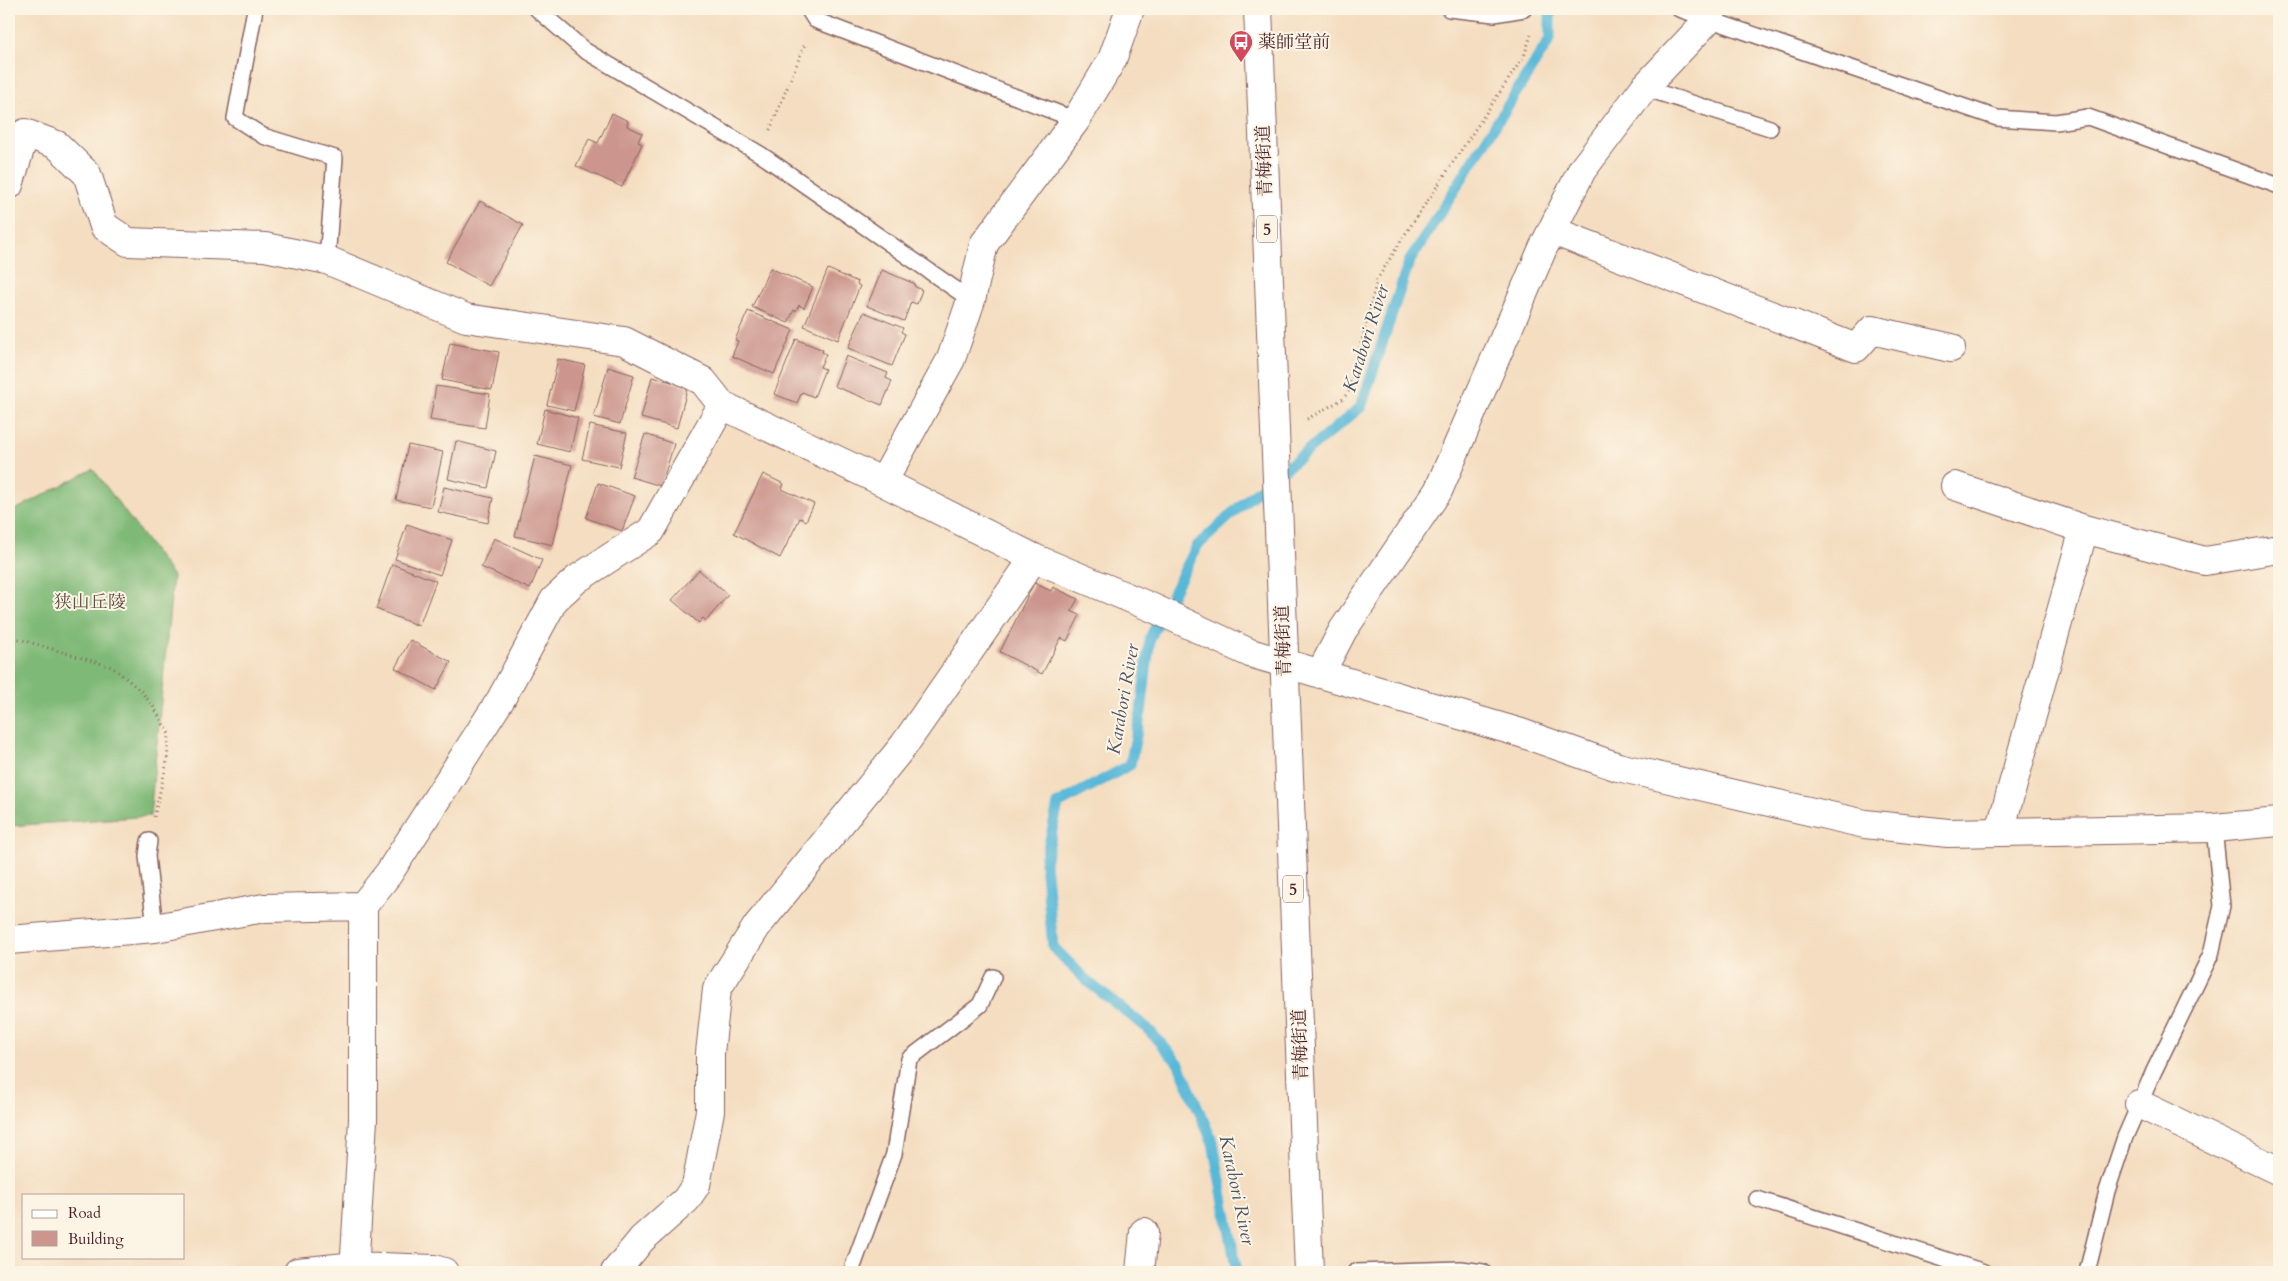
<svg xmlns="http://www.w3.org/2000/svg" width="2288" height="1281" viewBox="0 0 2288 1281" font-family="Cardo,'Noto Serif JP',serif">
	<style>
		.forest { fill: #7fb977; stroke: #646c51 }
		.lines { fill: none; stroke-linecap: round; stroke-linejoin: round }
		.stream { stroke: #59b8d8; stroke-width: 11 }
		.building { fill: #cc968e }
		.service-casing { stroke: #86625f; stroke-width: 18 }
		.minor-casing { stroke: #86625f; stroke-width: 30 }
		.primary-casing { stroke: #86625f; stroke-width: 30 }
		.path { stroke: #86625f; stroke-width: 3; stroke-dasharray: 1 4; stroke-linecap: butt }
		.service { stroke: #fff; stroke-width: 15 }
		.minor { stroke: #fff; stroke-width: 28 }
		.primary { stroke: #fff; stroke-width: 28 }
		.labels { text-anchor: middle; stroke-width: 4; stroke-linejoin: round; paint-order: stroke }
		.shield { fill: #fcf5e5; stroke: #7f5f63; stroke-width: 1 }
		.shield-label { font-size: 16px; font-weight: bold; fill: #4a1f2b }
		.poi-label { font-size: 18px; fill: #4a1f2b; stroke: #fcf5e5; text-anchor: start }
		.street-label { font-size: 18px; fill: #4a1f2b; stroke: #fcf5e5 }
		.park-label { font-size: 18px; fill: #5f4e43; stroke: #fcf5e5 }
		.water-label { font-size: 19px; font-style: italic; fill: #4f5568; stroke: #fcf5e5 }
	</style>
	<rect width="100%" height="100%" fill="#fcf5e5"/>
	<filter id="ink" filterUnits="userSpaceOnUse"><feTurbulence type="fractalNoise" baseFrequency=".02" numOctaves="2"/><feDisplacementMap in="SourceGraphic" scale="10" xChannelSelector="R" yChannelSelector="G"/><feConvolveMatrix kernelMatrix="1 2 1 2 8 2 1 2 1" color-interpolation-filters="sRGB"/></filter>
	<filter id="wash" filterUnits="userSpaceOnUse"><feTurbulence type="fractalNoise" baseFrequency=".0096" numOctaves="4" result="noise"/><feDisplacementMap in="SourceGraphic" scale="20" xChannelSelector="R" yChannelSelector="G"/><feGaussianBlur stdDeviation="1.12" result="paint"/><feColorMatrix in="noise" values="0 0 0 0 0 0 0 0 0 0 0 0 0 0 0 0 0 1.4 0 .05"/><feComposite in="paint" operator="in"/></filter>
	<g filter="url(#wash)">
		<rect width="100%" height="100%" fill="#f4ddc0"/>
		<path class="forest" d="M93,469L173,576L150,816L9,826V513Z"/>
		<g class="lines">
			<path class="stream" d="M1237,1272L1213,1143L1179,1064L1147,1028L1087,981L1053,947L1045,862L1058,804L1130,765L1141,712L1150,638L1197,546L1248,499L1361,407L1409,262L1550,39V9"/>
		</g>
		<g id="blocks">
			<path class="building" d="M612,113L628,121L627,126L642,133L638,142L642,144L622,187L576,166L589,139L598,143Z
				M480,201L523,225L489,286L446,262Z
				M770,268L813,287L804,308L799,305L796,311L794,310L788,323L752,307Z
				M828,269L858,282L857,284L860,286L838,340L804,326Z
				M882,270L915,284L914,286L922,290L917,304L911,302L904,321L867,306Z
				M748,311L793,330L774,374L732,356L738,341L735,340Z
				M864,312L903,328L901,332L905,334L892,366L848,348Z
				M796,339L823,350L822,352L826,354L820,367L825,369L814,397L802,392L797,403L774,394Z
				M450,343L499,352L492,390L442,380Z
				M846,356L888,373L886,378L892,381L882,405L834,386Z
				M558,359L585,365L574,411L547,405Z
				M608,367L634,375L620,424L594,417Z
				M652,377L688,386L677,428L641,418Z
				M436,386L490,394L485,428L430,420Z
				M545,409L578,418L570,452L537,444Z
				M590,425L627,433L619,467L582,459Z
				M645,434L674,444L661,486L631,477Z
				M456,441L496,451L488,488L448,479Z
				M408,445L443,452L431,507L396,500Z
				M535,456L572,465L553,545L515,536Z
				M763,474L784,484L782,489L814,504L806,521L800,518L780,558L734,533Z
				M598,483L635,496L622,531L586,518Z
				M444,487L493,498L488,523L438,512Z
				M407,524L452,540L440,575L395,559Z
				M494,538L542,560L530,589L481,567Z
				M392,564L436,581L419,626L376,609Z
				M699,570L728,595L706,621L703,618L699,623L672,600Z
				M1034,583L1051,591L1053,587L1078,599L1071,611L1080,615L1067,641L1061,638L1042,674L1000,652Z
				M410,640L451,662L436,690L395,668Z"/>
		</g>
	</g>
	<g filter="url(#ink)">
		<use href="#blocks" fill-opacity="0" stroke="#86625f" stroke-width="1"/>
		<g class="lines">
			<g class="service-casing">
				<path id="service" d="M255,9L235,118L263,136L335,158L327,260
					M537,9L584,50L760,154L971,300
					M808,9L815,20L1076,120
					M1449,9L1494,14L1524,9
					M1679,9L1997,118L2056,122L2088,117L2279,186
					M1644,88L1770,128
					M149,841L147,856L155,928
					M1757,1199L1984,1272
					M851,1272L894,1154L909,1059L980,1005L993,977
					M1355,1272L1461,1269L1483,1272
					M2087,1272L2107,1191L2125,1137L2153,1073L2211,954L2222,906L2214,828"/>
			</g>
			<g class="minor-casing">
				<path id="minor" d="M9,185L25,133L57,145L87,174L104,226L128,242L265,247L327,260L466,318L624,341L703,381L722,405L883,482L1034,558L1153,608L1250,653L1521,733L1618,767L1865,824L1948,833L2214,828L2279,822
					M1553,231L1856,348L1872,330L1951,348
					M883,482L951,359L971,300L984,244L1076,120L1112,60L1130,9
					M1955,486L2084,529L2205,561L2279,549
					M1320,674L1343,630L1438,491L1543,248L1582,170L1644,88L1708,20L1713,9
					M2000,831L2084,529
					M9,940L155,928L264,908L363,906
					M2139,1104L2279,1171
					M298,1272L355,1266L434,1269L444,1272
					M354,1272L363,1120V906L389,873L501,699L554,600L577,579L651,531L722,405
					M615,1272L642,1239L686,1200L696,1185L710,1111V1053L717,989L757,926L904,745L1034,558
					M1140,1272L1144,1232"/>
			</g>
			<g class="primary-casing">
				<path id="primary" d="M1258,9L1309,1272"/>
			</g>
			<path class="path" d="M770,130L805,44
				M1307,419L1343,399L1349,391L1377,280L1402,239L1524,56L1531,35
				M9,636L112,667L140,690L153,706L169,734L167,762L154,817"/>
			<use href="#service" class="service"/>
			<use href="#minor" class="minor"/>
			<use href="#primary" class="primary"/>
		</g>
	</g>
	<defs>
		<g id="bus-pin" transform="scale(1.25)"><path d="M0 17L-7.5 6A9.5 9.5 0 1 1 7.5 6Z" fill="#d1495b" stroke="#fcf5e5"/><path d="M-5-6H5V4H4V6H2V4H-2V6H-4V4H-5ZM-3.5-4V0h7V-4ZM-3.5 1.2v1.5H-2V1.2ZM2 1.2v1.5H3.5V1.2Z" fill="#fff"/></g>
	</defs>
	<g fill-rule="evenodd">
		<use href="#bus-pin" x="1241" y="42"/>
	</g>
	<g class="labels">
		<g class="shield">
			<rect x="1257" y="215.5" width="20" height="27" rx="4"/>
			<rect x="1283" y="875.5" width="20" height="27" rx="4"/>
		</g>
		<g class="shield-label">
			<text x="1267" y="235">5</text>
			<text x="1293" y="895">5</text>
		</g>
		<g class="poi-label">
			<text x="1258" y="48">薬師堂前</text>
		</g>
		<g class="street-label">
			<text transform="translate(1264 161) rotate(-92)" y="6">青梅街道</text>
			<text transform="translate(1283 641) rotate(-92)" y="6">青梅街道</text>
			<text transform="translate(1300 1045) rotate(-92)" y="6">青梅街道</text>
		</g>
		<g class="park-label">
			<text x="90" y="608">狭山丘陵</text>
		</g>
		<g class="water-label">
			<text transform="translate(1365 338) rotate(-72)" y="7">Karabori River</text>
			<text transform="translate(1122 699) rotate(-80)" y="7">Karabori River</text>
			<text transform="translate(1238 1190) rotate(78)" y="7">Karabori River</text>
		</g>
	</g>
	<rect width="2288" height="1281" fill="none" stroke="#fcf5e5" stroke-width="30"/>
	<rect x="22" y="1194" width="162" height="65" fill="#fcf5e5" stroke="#b59f9b"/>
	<rect x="32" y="1210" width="25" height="8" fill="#ffffff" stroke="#b59f9b"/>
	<text x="68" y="1218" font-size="15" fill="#4a1f2b">Road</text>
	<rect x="32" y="1231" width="25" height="15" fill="#cc968e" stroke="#b59f9b"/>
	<text x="68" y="1244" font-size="15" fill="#4a1f2b">Building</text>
</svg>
